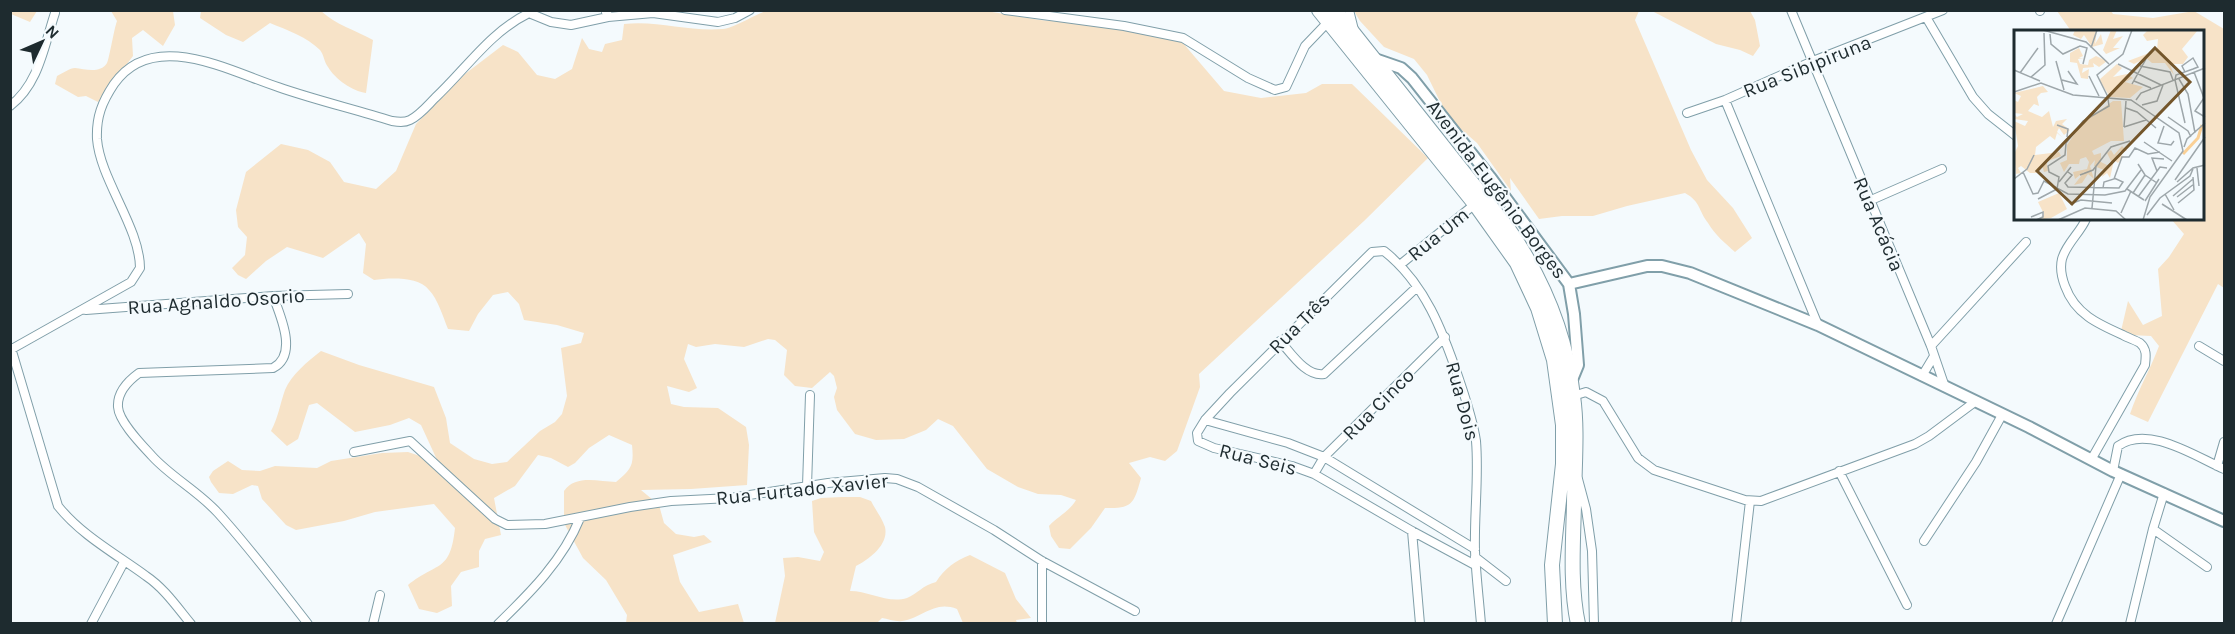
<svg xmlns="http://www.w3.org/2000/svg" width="2235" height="634" viewBox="0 0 2235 634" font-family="Karla,sans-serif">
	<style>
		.green { fill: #f7e3c8 }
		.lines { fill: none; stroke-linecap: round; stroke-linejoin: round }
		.street-casing { stroke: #809fa9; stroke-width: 10 }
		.secondary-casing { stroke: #809fa9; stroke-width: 14 }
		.highway-casing { stroke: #809fa9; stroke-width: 16 }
		.street { stroke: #fff; stroke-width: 8 }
		.secondary { stroke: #fff; stroke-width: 10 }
		.highway { stroke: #fff; stroke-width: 14 }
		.labels { text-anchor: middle; stroke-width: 4.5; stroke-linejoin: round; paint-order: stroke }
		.street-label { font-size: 20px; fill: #1e2b2f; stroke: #f4fafd }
		.inset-river { fill: none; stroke: #fad096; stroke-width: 3 }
		.inset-road { fill: none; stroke: #9ea7ab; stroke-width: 1.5 }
		.view { fill: #74562b; fill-opacity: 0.15; stroke: #74562b; stroke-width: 3 }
		.inset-edge { fill: none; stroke: #1e2b2f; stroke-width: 3 }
	</style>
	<rect width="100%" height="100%" fill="#f4fafd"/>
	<path class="green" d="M10,11L11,10L37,11L30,22L11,14Z
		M111,11H173L175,25L163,46L143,30L132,38L133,56L98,102L86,96L78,97L55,84L57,76C63,73 70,68 75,68C85,69 100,74 107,63C109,60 114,29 117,21Z
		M201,11H321C336,25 355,30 373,40L366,93C352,91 335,79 328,67C324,62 324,55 320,50C307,37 287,30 270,23L243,42L226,35L200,18Z
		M766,11H986L1040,20L1108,26L1171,38L1183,43L1224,91L1261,98L1306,93L1322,84H1352L1428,158L1364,221L1199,374L1200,387L1177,451L1165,461L1150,457L1129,463L1141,478C1134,503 1133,509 1105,508L1091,528L1070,549L1059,548L1051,536L1049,526C1058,516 1069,512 1076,500L1061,495L1038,494L1018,487L987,469L953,426L938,419L926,430L904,439L876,440L855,434L837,410L834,397L837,388L834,376L830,372L812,388L795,386L784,375L787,350L775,340L768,339L744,347L715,344L696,347L688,344L684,359L697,388L689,392L667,386L671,404L684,407L718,408L746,427L749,445L747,485L691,489L641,490L659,505L664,523L676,534L694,537L704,535L712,542L673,555L680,582L699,612L738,604L744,623H626L627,615L606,580L583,558L564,523V491C576,474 599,482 616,482C632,469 634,465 632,445L609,435L589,448L575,463L568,467L551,458L538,455L515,486L494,498L501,535L485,539L479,551V567L461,572L451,586L452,606L437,613L419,609L408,585C438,561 450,573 455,528L434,504L375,512L344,521L296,530L286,525L262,499L258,486L252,485L233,494L219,493L211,482L209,477L213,471L228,461L242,470L260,471L275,466L317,468L331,461L382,453L408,452L438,462L421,425L409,418L390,425L355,432L317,403L309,405L298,439L287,446L271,431C278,418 280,404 285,390C291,375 308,361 321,351L359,365L434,387L446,418L450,443L474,459L492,464L507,462L540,431L555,422L562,414L567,396L561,348L581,343L584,333L557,325L524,320L519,304L508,292L493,295L478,314L469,331L448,329C443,317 438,299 429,290C418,276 389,278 374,280L363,273L366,244L359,233L323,258L287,247L266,261L246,279L238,275L232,268L245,255L247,237L238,227L236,210L246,172L281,144L308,150L330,162L344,182L376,189L396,171L416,124L465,74L503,45L518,52L537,75L555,79L572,69L582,38L589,49L602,52L605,44L622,40L624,24C657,20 689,32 723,29C734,28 754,15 766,11Z
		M1354,11H1639L1635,20L1691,150L1707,180L1733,208L1752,238L1735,252C1725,243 1715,235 1708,223C1698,210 1701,202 1685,193L1627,206L1593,216H1562L1539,219L1510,178L1511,191L1477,143L1448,118L1427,75L1414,59L1384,47L1360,21Z
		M1652,11H1750L1755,20L1760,46L1753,56L1740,50L1716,44Z
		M2057,11H2111L2113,14L2153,18L2194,11L2224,29V288L2218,284L2148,422L2130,414C2138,390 2150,370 2159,346L2151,336L2130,335L2121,331L2128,301L2143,325L2162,316L2158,269L2169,257L2184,234L2171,219H2204V32L2071,31Z
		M842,497H860L871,501C875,509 882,518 885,527C889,545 869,559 856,566L850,591C869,591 888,604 907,598C917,594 923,585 936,582C945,568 955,561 970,555L1005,573L1016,599L1031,618L1016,620L1017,623H963L957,609C934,600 923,618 902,621C896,622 888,619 882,618L877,623H775L785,576L783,558L798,557L820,561L824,552L814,532L812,501L821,498Z"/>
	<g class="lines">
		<g class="street-casing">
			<path id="street" d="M1005,10L1124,26L1183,38L1248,78L1275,90L1286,87L1305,46L1328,22
				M1349,10L1354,30
				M1791,10L1931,346L1945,387
				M2040,10V11
				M606,12L608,10
				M1926,17L1973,97L1988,114L2016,136
				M1725,100L1818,325
				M10,106C39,84 44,46 55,13
				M1687,113L1725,100L1813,61L1943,10
				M1869,201L1942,169
				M2086,219C2080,233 2066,244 2062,259C2060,267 2062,278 2065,286C2075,314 2098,324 2123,335C2128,338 2135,340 2140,343C2147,349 2146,356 2145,365L2091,460
				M1401,264L1475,204
				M273,296C281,317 298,355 273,368L139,373C128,381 117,392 118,407C119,422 142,445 152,456C171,477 198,491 218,513C250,548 279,587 308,624
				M86,310L273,296L348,294
				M1280,341C1291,353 1306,377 1324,374L1417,287
				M1931,346L2026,242
				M2199,346L2224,361
				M11,348L58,506C81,535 116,554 146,576C164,588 177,607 191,624
				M10,350L131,282L140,268C140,228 100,179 97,139C96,117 102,102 114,84C153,28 229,71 278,87C315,100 354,109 392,121C398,122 404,123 410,120C420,115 427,106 435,98C466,69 490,32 529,13L551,22L571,25L608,17L653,13L718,22L735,18L750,10
				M1922,376L1934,356
				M1573,396L1586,392L1603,401L1638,458L1654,470L1745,500L1761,501L1769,498L1915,444L1929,436L1976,401
				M1205,420L1288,443L1324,457L1475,549
				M354,452L410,441L495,519L507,525L545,524L630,507L671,501L730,498L828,483L885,478L897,479L918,487L994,530L1042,561L1135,611
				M2217,466L2224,442
				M1839,471L1907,605
				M2113,471L2118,446C2148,424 2196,457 2224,469
				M1314,474L1324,457L1445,337
				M1578,479L1586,509L1592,551L1594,624
				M807,486L810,395
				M2153,529L2207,567
				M1412,531L1420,624
				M1924,541L1976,462L2002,415
				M1475,557L1506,581
				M1042,561V624
				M1475,565L1412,531L1314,474L1292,466L1214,448L1198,441L1197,433L1205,420L1230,393L1372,252L1384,251C1425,283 1443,332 1459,379C1466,400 1473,420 1476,441C1479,477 1474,514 1475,551C1476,575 1479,599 1481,624
				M91,624L124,562
				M373,624L380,595
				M498,624C531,592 563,560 580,518
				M1736,624L1750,501
				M2056,624L2121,474
				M2130,624L2153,529L2164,493"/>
		</g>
		<g class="secondary-casing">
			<path id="secondary" d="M1375,59L1401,68L1412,78L1490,177L1569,284L1574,314L1578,365L1571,382
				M1569,284L1647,266H1662L1690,273L1818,325L2029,427L2113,471L2224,521"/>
		</g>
		<g class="highway-casing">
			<path id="highway" d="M1319,10L1475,204L1517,263L1538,308L1554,360L1563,425V464L1552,565L1555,624
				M1335,10L1507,227C1542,277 1566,335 1573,396C1578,431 1574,469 1574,505C1573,544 1570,586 1578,624"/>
		</g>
		<use href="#street" class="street"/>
		<use href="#secondary" class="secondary"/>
		<use href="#highway" class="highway"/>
	</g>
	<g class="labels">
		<g class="street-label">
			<text transform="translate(1807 66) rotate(-22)" y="7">Rua Sibipiruna</text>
			<text transform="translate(1497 189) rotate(53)" y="7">Avenida Eugênio Borges</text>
			<text transform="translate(1879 224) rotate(67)" y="7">Rua Acácia</text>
			<text transform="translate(1438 234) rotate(-39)" y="7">Rua Um</text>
			<text transform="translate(216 301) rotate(-4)" y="7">Rua Agnaldo Osorio</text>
			<text transform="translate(1299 323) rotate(-45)" y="7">Rua Três</text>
			<text transform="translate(1463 401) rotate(75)" y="7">Rua Dois</text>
			<text transform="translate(1378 404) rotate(-45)" y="7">Rua Cinco</text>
			<text transform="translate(1258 459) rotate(14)" y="7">Rua Seis</text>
			<text transform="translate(802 489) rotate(-6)" y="7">Rua Furtado Xavier</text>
		</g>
	</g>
	<g transform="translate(2014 30)">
		<rect width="190" height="190" fill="#f4fafd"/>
		<path d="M61,0H83L81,14L87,4L89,14L78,17L70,5L67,9L59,5ZM97,0H103L99,9L109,6L99,18H106L92,24L89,20ZM134,0H184L168,19L174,27L169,34H156L160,45L151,33H138L132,28L120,34L114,31L143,20L144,9L133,11L129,5ZM65,18L69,26L65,28H70L64,29L66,34L74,35L75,30L82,26L93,31L85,37L79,33L80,37L69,38L68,43L75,39L74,49L67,48L63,33L56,32V23ZM103,34L108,38L99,47L113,44L119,48L111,52L129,57L116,68L96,67L85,50ZM29,56L34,62L27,63L23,67L25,76L20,74L14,81L28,87L35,81L39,97L42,91L53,89L48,94L56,100L50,105L45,98L43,102L49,108L43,103L41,110L36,106L22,117L21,125L45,122L47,126L34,131L32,128L34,141L30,142L28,135L22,143H16L7,136L4,138L7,143L2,144L0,124L4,116L0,91L11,96L14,91L0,89V84L3,87L9,84L0,83V70L4,72L7,66L0,63ZM99,71H107L110,111H97L78,121L80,125L87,123V132L93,135L98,133L93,123L97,120L100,125L108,116L113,121H106L103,125L110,126L104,133L100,130L96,148L93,143L88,147L90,140L80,136L81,130L76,136L80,149L74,144L68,153L60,155L71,141L61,149L59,142L73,139L75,132L72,127L66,129L65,134H55L50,142L46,133L53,130V115L68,93ZM45,163L53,179L37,188L24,190L30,184L24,172Z" fill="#f7e3c8"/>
		<path class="inset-river" d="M169,124L184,108L188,95"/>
		<path class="inset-road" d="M29,0L72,12L95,34M36,4L37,14L49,24L66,16L73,18L69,34M77,18L83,0M42,31L50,60M104,34L147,55M126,36L156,42L159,50M0,40L26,51M180,42L190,68L181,81L191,87M6,43L24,18M75,46L85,66M17,47L31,35L30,3M165,49L174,64L181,103M48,50L63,54L54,41M161,50L162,45L179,39L184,37L179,28L168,36L171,42M161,50L171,93M120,51L137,58M118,54L132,29M0,62L27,53L59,65L117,70L165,103L169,121L136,167L129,190M94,67L83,45L109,24L118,0M122,70L127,63L191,38M128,75L143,71L149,55M112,78L123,82L142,98M154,87L174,101L177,107M43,95L54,99L53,107M150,96L144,113L157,115L160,111M110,97L112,71M110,97L132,90M130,112L158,131M170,117L173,109L191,93M124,134L131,145L143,153M183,138L185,156M143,141L138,128L150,129M9,142L19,164L24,163L30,151L54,164L91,165L111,161L127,140M54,142L58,145L51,153L54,157L105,158L109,152L100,148M66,145L79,140L97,117L116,111M0,149L13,139L20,125M161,150L191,107M45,152L57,137M163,152L179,138L191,135M89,158L90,152L100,149L108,127H115L121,118L134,124L146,122M43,159L45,147L35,142L34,136L51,125L52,113L69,91L95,76L94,69M113,159L130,170M119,163L131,145M151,164L160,180M159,166L179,149M124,167L146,137L153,138M163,167L180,154M24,169L43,159M131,171L145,149M164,173L180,160L179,147M56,174L67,170L98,173M148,174L173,190M78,178L82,136M107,183L117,161M133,185L146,168L176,146L179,139M17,187L29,182V187L22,190M44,190L71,178L102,181L112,190"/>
		<path class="view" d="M141,18L176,52L58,174L23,141Z"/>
		<rect width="190" height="190" class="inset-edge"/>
	</g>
	<rect width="2235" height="634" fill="none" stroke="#1e2b2f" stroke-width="24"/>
	<g transform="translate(42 42) rotate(46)" stroke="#f4fafd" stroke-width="4.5" paint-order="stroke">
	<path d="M0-4.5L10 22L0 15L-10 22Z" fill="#1e2b2f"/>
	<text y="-9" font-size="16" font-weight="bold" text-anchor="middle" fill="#1e2b2f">N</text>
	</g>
</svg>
